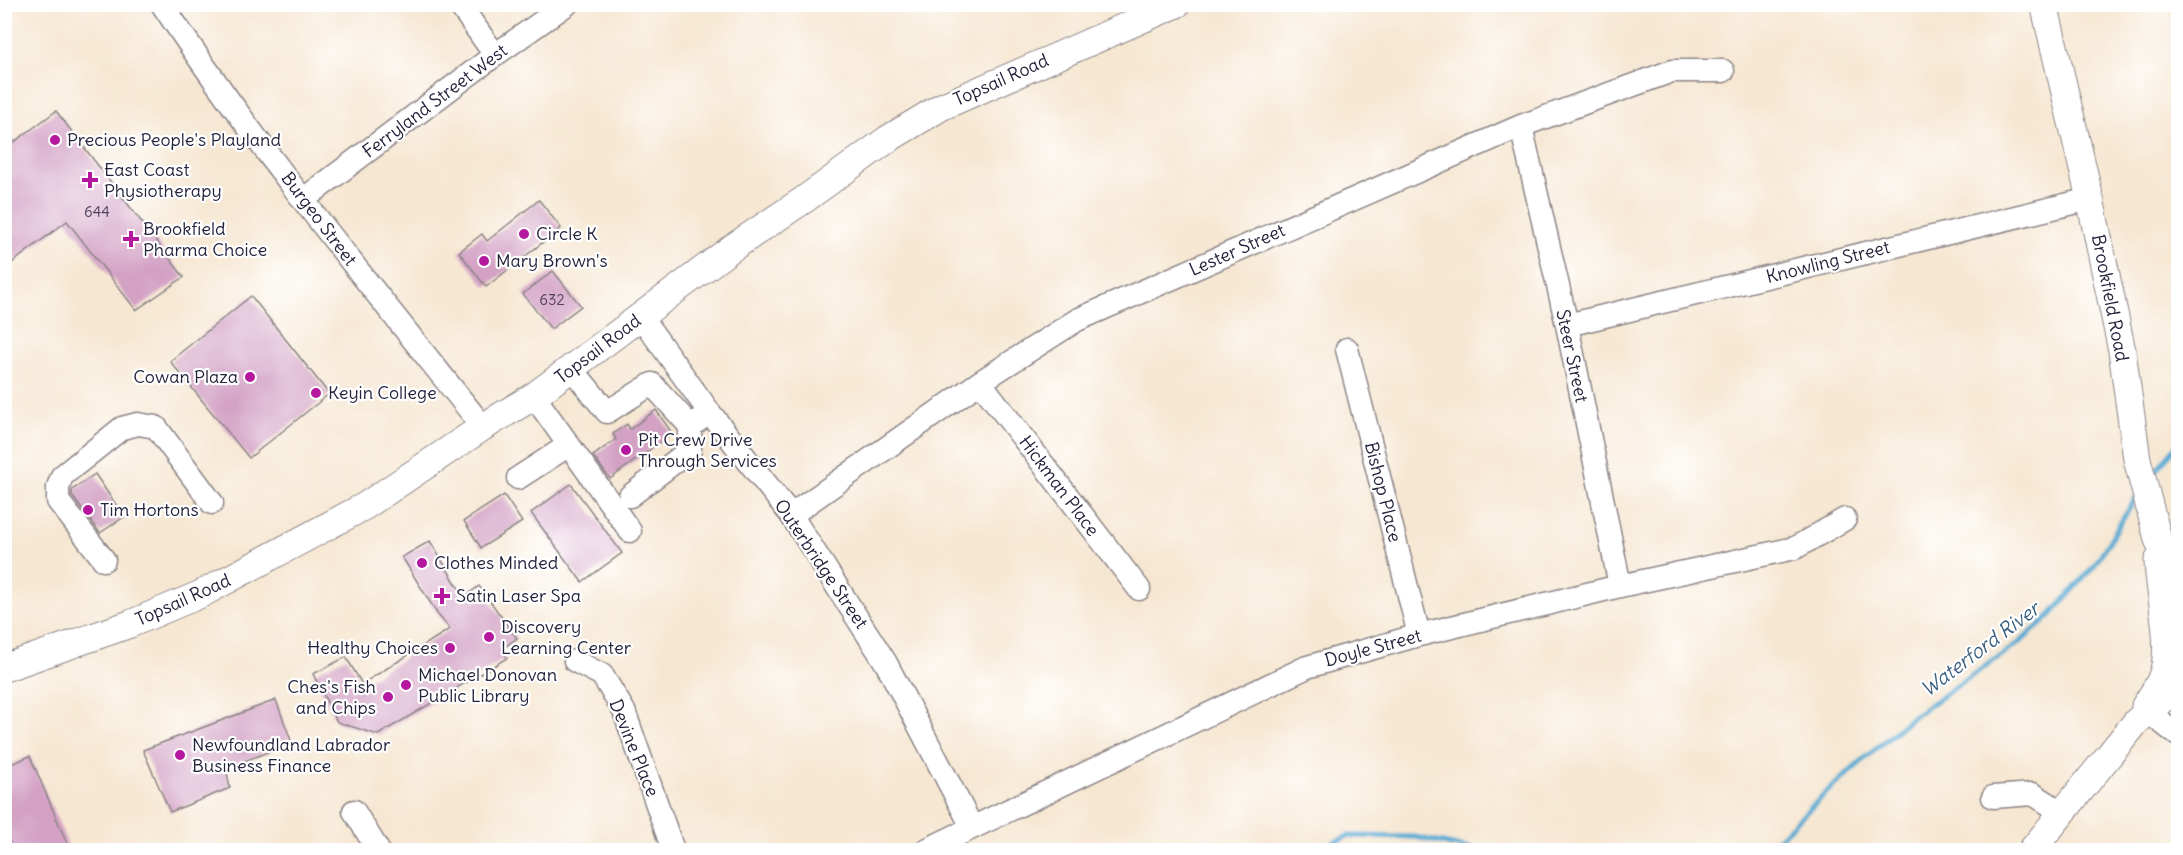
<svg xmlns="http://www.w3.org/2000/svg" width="2183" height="855" viewBox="0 0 2183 855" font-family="Delius,sans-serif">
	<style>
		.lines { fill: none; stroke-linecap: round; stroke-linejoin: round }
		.stream { stroke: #58aad3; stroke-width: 5 }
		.building { fill: #d3a1c4 }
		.minor-casing { stroke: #8c8486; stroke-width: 25 }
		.major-casing { stroke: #8c8486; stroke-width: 29 }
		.minor { stroke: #fff; stroke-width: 22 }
		.major { stroke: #fff; stroke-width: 27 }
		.poi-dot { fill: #b5179e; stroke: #fff; stroke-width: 2 }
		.labels { text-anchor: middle; stroke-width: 4.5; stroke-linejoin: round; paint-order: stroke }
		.number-label { font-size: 15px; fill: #4e425d }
		.street-label { font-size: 18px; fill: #22223b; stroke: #fff }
		.poi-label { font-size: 18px; fill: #22223b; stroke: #fff; text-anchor: start }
		.water-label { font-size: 20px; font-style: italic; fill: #3a5f7f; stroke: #fff }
	</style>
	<rect width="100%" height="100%" fill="#fff"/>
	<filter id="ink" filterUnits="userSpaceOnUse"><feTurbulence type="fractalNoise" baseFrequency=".0167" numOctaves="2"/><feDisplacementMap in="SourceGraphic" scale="12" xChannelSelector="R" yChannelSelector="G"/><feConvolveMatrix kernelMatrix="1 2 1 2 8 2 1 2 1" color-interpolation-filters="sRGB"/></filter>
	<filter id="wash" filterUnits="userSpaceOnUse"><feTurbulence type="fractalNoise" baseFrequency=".008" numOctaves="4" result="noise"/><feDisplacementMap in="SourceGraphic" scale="24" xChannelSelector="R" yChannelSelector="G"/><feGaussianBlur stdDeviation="1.35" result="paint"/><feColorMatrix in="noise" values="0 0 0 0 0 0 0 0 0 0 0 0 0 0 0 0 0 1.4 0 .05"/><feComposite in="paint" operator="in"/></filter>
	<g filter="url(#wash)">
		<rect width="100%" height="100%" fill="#f6e7d2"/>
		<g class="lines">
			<path class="stream" d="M2151,476L2178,444
				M1315,850L1348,836L1415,837L1475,850
				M1767,850L1829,790L1912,717L2019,643L2050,616L2094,566L2137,496"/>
		</g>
		<g id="blocks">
			<path class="building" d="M56,111L184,277L136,310L67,221L4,269L5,149Z
				M539,200L561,228L486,287L459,252L482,234L487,241Z
				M553,271L581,306L551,329L523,294Z
				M251,296L329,394L249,458L170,361Z
				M656,410L672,433L610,479L593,456L616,439L613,434L627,424L630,429Z
				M95,474L124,517L100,533L72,496V490Z
				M571,484L622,553L582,582L531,513Z
				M504,495L522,522L481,548L464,521Z
				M430,541L464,597L479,586L517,638L502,649L507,658L378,735L337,722L313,674L346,657L362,684L450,629L438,615L402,557Z
				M276,700L292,743L226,768L230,788L170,812L143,750Z
				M30,756L70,850H13L4,830V767Z"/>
		</g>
	</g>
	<g filter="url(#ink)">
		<use href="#blocks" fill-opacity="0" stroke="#8c8486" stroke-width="1.5"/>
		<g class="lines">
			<g class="minor-casing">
				<path id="minor" d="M162,4C260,152 373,289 483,427
					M459,4L495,55
					M1521,126L1567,325L1620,586
					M304,199L495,55L567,4
					M641,317L710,413L791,515L886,663L972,827
					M1567,325L2090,199
					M1347,349L1419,635
					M572,369L607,412L652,384L690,426L710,413
					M980,382L1139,589
					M534,396L630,531
					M518,478L569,445
					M630,496L690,450V426
					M791,515L980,382L1077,320L1521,126L1672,71H1723
					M104,560L58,501V487L62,476L122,428L138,424L156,427L212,503
					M575,661L602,675L624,711L673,850
					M2147,711L2178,735
					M1993,797L2033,794L2063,813
					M354,811L378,850
					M926,850L1307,667L1419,635L1620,586L1795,548L1845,519"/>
			</g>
			<g class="major-casing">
				<path id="major" d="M2044,4L2090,199L2122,351L2137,459L2158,539L2178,590
					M4,668L130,624L201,594L365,506L483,427L534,396L732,248L805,199L888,139L941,107L1177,4
					M2145,706C2151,696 2160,685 2163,673C2173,645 2159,593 2158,561
					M2032,850L2137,721L2178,686"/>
			</g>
			<use href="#minor" class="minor"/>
			<use href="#major" class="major"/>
		</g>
	</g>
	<g class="poi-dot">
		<circle cx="55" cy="140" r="6"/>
		<path d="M87 171h6v6h6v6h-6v6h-6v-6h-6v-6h6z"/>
		<circle cx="524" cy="234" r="6"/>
		<path d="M128 230h6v6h6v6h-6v6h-6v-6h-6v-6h6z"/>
		<circle cx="484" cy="261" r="6"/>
		<circle cx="250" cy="377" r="6"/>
		<circle cx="316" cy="393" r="6"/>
		<circle cx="626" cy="450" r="6"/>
		<circle cx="88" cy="510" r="6"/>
		<circle cx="422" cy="563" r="6"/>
		<path d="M439 587h6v6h6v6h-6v6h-6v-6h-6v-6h6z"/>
		<circle cx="489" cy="637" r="6"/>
		<circle cx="450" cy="648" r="6"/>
		<circle cx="406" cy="685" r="6"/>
		<circle cx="388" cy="697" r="6"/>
		<circle cx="180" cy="755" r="6"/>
	</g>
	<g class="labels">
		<g class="number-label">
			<text x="97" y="217">644</text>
			<text x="552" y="305">632</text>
		</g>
		<g class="street-label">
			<text transform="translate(1001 80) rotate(-24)" y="6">Topsail Road</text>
			<text transform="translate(435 101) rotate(-37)" y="6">Ferryland Street West</text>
			<text transform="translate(319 219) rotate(53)" y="6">Burgeo Street</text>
			<text transform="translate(1237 250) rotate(-24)" y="6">Lester Street</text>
			<text transform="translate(1828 262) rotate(-14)" y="6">Knowling Street</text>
			<text transform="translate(2110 298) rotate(79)" y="6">Brookfield Road</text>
			<text transform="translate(598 349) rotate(-37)" y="6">Topsail Road</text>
			<text transform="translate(1572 356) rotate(78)" y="6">Steer Street</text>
			<text transform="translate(1059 486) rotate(53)" y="6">Hickman Place</text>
			<text transform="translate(1383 492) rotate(76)" y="6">Bishop Place</text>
			<text transform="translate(821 564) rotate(56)" y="6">Outerbridge Street</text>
			<text transform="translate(183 600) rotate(-24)" y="6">Topsail Road</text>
			<text transform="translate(1373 648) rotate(-15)" y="6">Doyle Street</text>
			<text transform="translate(634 748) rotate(68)" y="6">Devine Place</text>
		</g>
		<g class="poi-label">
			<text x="67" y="146">Precious People's Playland</text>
			<text x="104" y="176">East Coast<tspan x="104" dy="21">Physiotherapy</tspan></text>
			<text x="143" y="235">Brookfield<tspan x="143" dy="21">Pharma Choice</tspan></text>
			<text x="536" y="240">Circle K</text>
			<text x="496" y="267">Mary Brown's</text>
			<text x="238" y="383" text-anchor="end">Cowan Plaza</text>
			<text x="328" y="399">Keyin College</text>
			<text x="638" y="446">Pit Crew Drive<tspan x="638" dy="21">Through Services</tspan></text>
			<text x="100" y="516">Tim Hortons</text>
			<text x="434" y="569">Clothes Minded</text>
			<text x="456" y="602">Satin Laser Spa</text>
			<text x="501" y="633">Discovery<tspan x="501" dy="21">Learning Center</tspan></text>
			<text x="438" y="654" text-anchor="end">Healthy Choices</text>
			<text x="418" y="681">Michael Donovan<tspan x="418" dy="21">Public Library</tspan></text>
			<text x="376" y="693" text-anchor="end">Ches's Fish<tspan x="376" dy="21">and Chips</tspan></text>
			<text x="192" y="751">Newfoundland Labrador<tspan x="192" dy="21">Business Finance</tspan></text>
		</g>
		<g class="water-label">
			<text transform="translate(1980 649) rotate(-37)" y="7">Waterford River</text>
		</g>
	</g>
	<rect width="2183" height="855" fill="none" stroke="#fff" stroke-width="24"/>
</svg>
